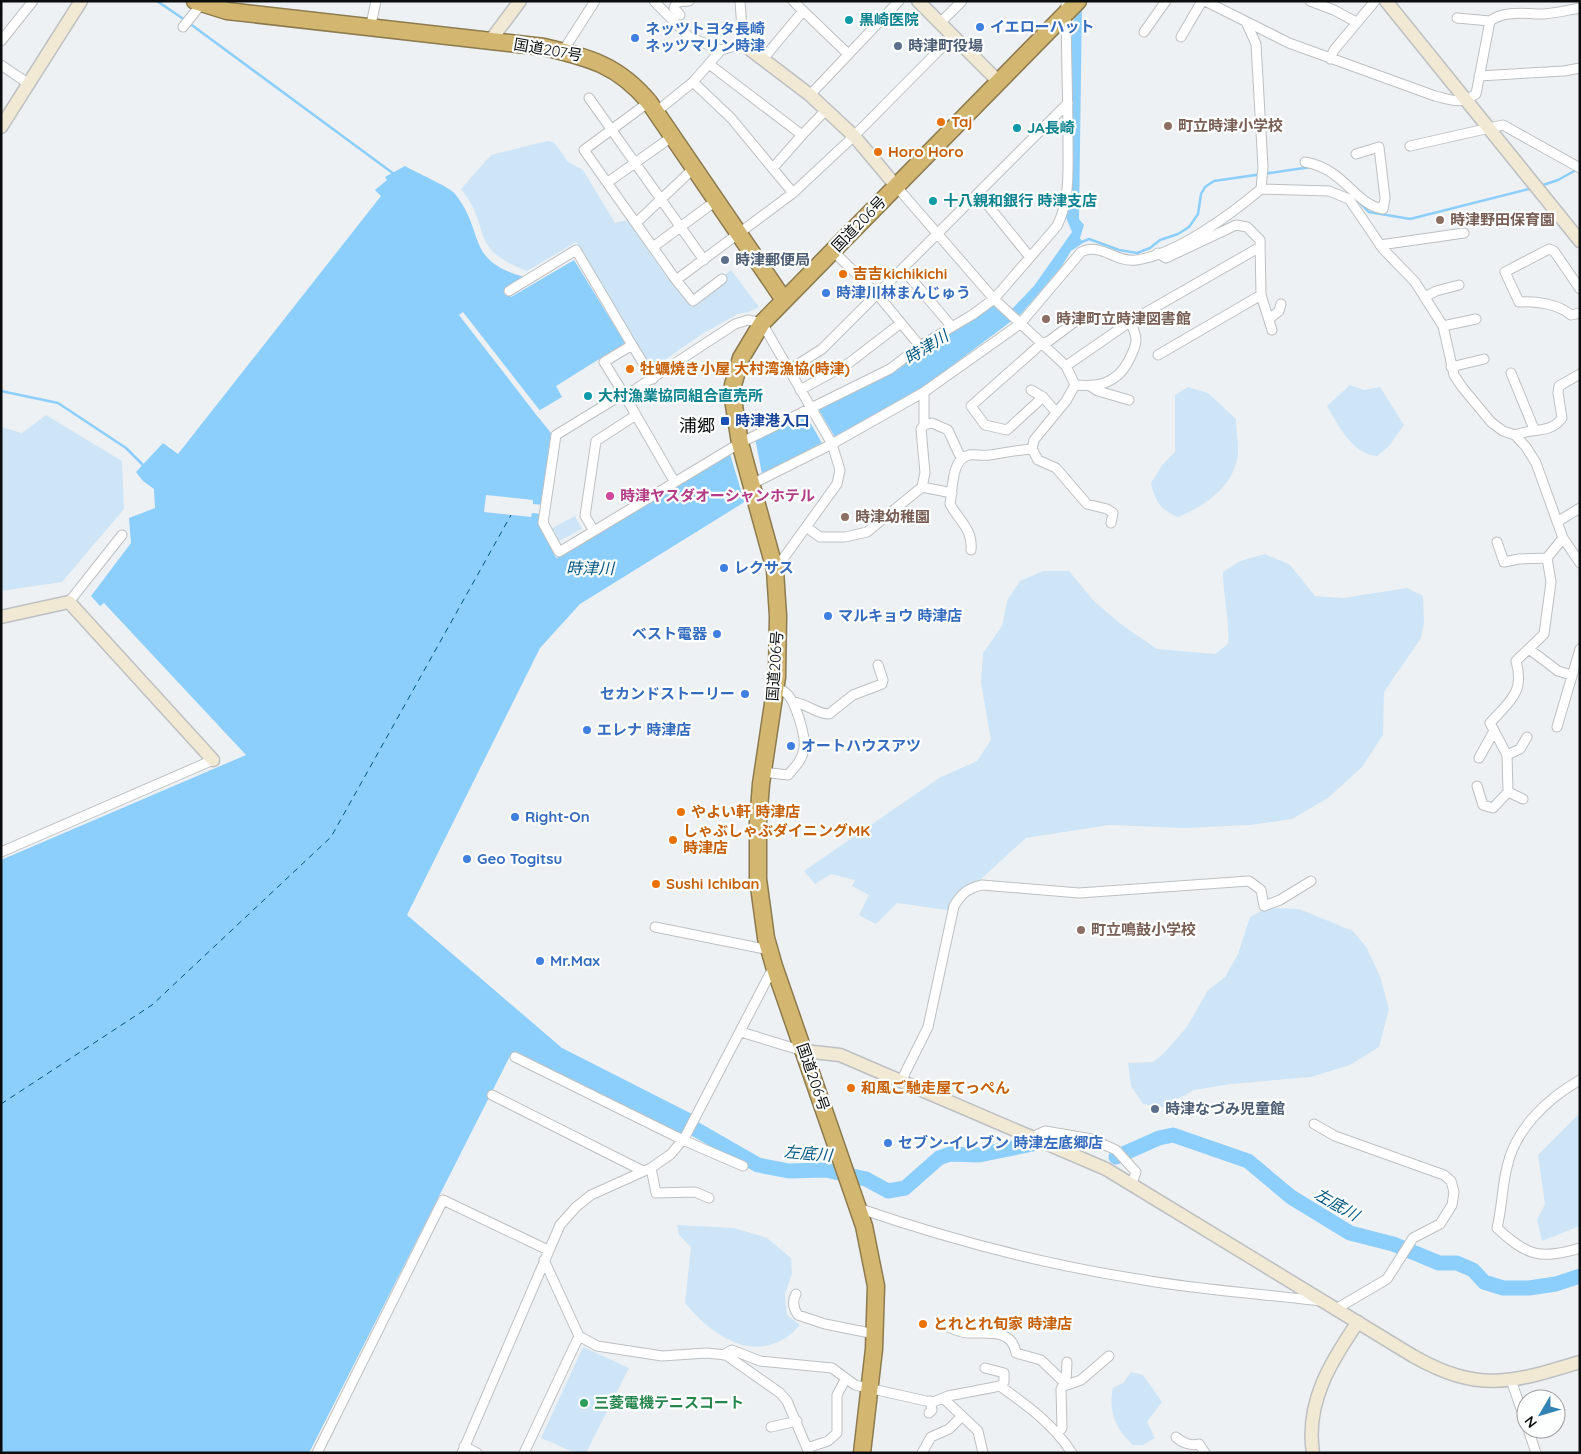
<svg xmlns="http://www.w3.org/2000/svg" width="1581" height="1454" viewBox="0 0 1581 1454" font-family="Quicksand,'Noto Sans JP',sans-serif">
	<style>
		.green { fill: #cde5f6 }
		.water { fill: #8ccefc }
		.pier { fill: #eef1f4 }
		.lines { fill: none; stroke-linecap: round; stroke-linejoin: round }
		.stream { stroke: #8ccefc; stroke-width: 2.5 }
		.river { stroke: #8ccefc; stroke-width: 15 }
		.ferry { stroke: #005680; stroke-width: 1; stroke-dasharray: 6 5; stroke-linecap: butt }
		.street-casing { stroke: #bdc0c2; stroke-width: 11 }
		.secondary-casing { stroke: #bdc0c2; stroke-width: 15 }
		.highway-casing { stroke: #8d7b4e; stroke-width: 19 }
		.street { stroke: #fff; stroke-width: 9 }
		.secondary { stroke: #f2e9d4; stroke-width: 12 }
		.highway { stroke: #d3b771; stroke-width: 16 }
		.culture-dot { fill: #0f9aa8; stroke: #fdfefe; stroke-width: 2 }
		.shop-dot { fill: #3f7fe0; stroke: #fdfefe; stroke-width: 2 }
		.service-dot { fill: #5c6f8a; stroke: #fdfefe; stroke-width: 2 }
		.food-dot { fill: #e8710a; stroke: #fdfefe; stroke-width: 2 }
		.education-dot { fill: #8d6e63; stroke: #fdfefe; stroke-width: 2 }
		.transit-dot { fill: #1a4fb4; stroke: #fdfefe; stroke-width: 2 }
		.hotel-dot { fill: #d1479c; stroke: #fdfefe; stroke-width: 2 }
		.leisure-dot { fill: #2e9e5b; stroke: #fdfefe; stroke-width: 2 }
		.labels { text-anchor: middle; stroke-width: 4.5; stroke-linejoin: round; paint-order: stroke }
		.culture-label { font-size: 15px; font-weight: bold; fill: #0d838f; stroke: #fdfefe; text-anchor: start }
		.shop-label { font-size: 15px; font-weight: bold; fill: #366cbe; stroke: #fdfefe; text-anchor: start }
		.service-label { font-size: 15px; font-weight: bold; fill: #4e5e75; stroke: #fdfefe; text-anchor: start }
		.street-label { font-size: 15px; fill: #0b0c0d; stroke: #fdfefe }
		.food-label { font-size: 15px; font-weight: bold; fill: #c56008; stroke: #fdfefe; text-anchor: start }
		.education-label { font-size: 15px; font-weight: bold; fill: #785e54; stroke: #fdfefe; text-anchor: start }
		.transit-label { font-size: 15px; font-weight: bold; fill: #164399; stroke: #fdfefe; text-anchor: start }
		.hotel-label { font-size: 15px; font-weight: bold; fill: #b23c85; stroke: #fdfefe; text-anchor: start }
		.leisure-label { font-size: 15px; font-weight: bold; fill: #27864d; stroke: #fdfefe; text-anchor: start }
		.water-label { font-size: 16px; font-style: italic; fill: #005680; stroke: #fdfefe }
		.quarter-label { font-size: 18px; fill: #0b0c0d; stroke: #fdfefe }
	</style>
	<rect width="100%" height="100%" fill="#eef1f4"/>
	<path class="green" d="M547,141L554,142L568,162L583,170L615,223L627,220L669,280L675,282L689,301L731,270L759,307L749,312L738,314L702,334L652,369L576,242L527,271C466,248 493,228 461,189L491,155Z
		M1350,385L1364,390L1380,387L1404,425L1389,446L1377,456C1352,454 1339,426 1327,406Z
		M1188,387L1208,393L1236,419C1236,429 1238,440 1238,451C1237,484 1206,506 1178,517C1160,510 1155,501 1151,483L1163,464L1175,452V395Z
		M46,415L122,461L124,509L62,582L1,591V427L22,433Z
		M575,516L582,529L559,541L552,528Z
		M1265,554L1290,565L1315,596L1343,598L1407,588L1423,596L1424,623L1421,638L1384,692L1383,735L1362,767L1328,798L1292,819L1250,825L1184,828L1109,825L1026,838L947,910L897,903L876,924L859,915L869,895L852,886L855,880L831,874L815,884L804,871L939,778L977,761L991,740L981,683L983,653L1002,626L1007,601L1020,581L1043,571H1069L1094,601L1122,625L1157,649L1215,654L1228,644C1230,620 1223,596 1223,572L1240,561Z
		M1266,908L1299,909L1353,931L1367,948L1381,979L1389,1009L1379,1047L1350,1065L1311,1077L1231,1084L1194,1090L1163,1107L1143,1104L1131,1086L1128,1063L1153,1062L1163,1054L1187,1027L1208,990L1225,977L1238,954L1250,917Z
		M1580,1113V1226L1542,1241L1537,1220L1545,1204L1538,1155Z
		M677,1225L734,1228L767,1238L791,1258L792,1274L785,1294L787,1315L800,1325C795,1330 789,1337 782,1340C744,1360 709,1331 685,1303L691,1247L679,1235Z
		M583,1347L629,1368L586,1453H576L541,1438Z
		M1131,1372L1143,1375L1162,1402L1147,1422L1155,1438L1143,1445H1133C1115,1429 1108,1411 1113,1388L1123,1383Z"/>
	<path class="water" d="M1082,1L1079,219L1084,225L1080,238L1083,243L1071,251L1062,266L1021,314L910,397L766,472L743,503L580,604L540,648L407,915L562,1048L692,1114L680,1136L512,1052L309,1453H1V860L246,755L104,603L100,606L91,596L131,543L129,518L155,508L154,489L143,481L136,472L163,443L178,454L381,196L375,190L387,180L385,177L405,166C415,172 450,187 455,194C486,232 464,261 525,277L505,290L511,297L574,260L625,343L556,386L562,397L535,413L551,433L539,524L556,558L757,438L924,347L991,305L1013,308L1034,286L1072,232L1065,215L1070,195V29Z"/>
	<path class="pier" d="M463,312L541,412L538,417L459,315Z
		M816,405L836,439L823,445L805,413Z
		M755,438L763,479L745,504L730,454Z
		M486,495L533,500V504L544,505L543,514L532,513L531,517L484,512Z"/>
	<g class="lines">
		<path class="stream" d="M157,1L185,20
			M189,23L394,174
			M1540,186L1558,180L1576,170
			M1357,200L1369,212L1410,219L1533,188
			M1079,243L1089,239L1119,250L1137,253L1150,248L1160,240L1178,234L1189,227L1198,214L1201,194L1205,187L1214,181L1311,167
			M1,391L58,403L126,448L145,467"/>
		<path class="river" d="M676,1118L758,1165L789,1171L826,1170L866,1179L888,1191L905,1188L939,1158L950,1154L979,1155L1067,1137
			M1116,1157L1159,1138L1173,1135L1248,1161L1291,1197L1350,1233L1393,1244L1439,1263H1457L1473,1270L1484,1282L1503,1288H1529L1556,1284L1580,1276"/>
		<path class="ferry" d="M1,1104L152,1005L331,837L511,515"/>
		<g class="street-casing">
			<path id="street" d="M654,1L689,37L721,50L743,44L740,1
				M793,1L848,54
				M1205,1L1289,43L1435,96C1452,100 1460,105 1476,94L1490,21C1505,10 1527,14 1544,14C1556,13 1568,10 1580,8
				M1310,1L1334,10L1356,22
				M680,15L674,8L677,2L689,1
				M1457,18L1490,21
				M940,23L962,1
				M183,27L203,2
				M370,29L376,1
				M1144,32L1166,1
				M1181,37L1202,1
				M1,41L33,1
				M721,50L693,82L731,118L793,193
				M563,51L595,1
				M763,59L803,11
				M1330,59L1334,50L1375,1
				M709,64L802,135L773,168
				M1,65L29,84
				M1479,76L1564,71L1580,68
				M810,95L899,1
				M589,98L704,260
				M649,102L584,150L676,280L793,193L854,136L953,36
				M656,112L693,82
				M802,135L826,110
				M1410,146L1503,125L1580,168
				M1305,162C1345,169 1354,204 1383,209L1385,198L1379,147L1356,154
				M608,182L673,136
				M896,186L994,299L1066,366L1075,385L1066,401L1034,440L1032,449L1038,460L1056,468L1087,504L1107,509L1113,513L1111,523
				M1261,189L1329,191L1349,199L1383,249L1415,282L1443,326L1454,375L1462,387L1491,422L1503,431L1515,435L1526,447L1536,463L1563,538L1580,563
				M978,193L1029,256
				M636,223L695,167
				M1380,245L1464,233
				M653,247L717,200
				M833,251L877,294L920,346
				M1158,253L1166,258L1236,225L1247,227L1260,240L1261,295L1158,355
				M903,269L952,327
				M676,280L693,301L722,279
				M1580,289L1554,251L1549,249L1505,272L1519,302C1537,301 1558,304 1571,315L1580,313
				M509,291L576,250L632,345L604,362L625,396
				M1261,295L1272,330
				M1425,297L1436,291L1459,285
				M1269,319L1279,311L1281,304
				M1131,321L1260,247
				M1443,326L1476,319
				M632,345L653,379
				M1066,366L1131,321C1132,327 1136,334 1136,340C1136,347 1131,356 1128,362C1116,384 1098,387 1075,385
				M1451,367L1484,359
				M789,370L822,349L1068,103
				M1511,373L1534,429
				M1090,386L1098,391L1129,400
				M800,390L849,363L901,323
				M1031,390L1043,397L1056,412
				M1043,397L1007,430L985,425L971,406L1041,344L1049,341L1077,320
				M636,415L596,441L585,516L594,531L740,443L890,369L920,346L972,315L994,299L1057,226C1070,200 1068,172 1068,143C1068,96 1066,49 1066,1
				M924,425L932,423L948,430L959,454L963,457
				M1515,435C1531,428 1551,434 1562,418L1558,393L1559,386L1580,374
				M674,481L625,396L735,324L748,320L762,323L832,444L840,470L837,484L775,570
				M752,484L832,444L924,392L1020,324L1081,252C1100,242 1116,263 1136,260C1176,255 1230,215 1261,189L1263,167L1256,44L1246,22
				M922,487L952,493
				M1557,522L1580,508
				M806,527L820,537H845L867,532L922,487L925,473L921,429L924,425V392
				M594,531L559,552L543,523L556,435L623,394
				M1497,542L1504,562L1519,559L1547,558
				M971,550C973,529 959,521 950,504C953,489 951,459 969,455C975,454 983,456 989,455C1004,453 1017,450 1032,449
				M69,602L122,535
				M1529,649L1558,671L1571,675
				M793,702C806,703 816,714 829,714L853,695L882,684L883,680L878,665
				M1557,727L1580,649
				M1507,755L1520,749L1527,737
				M1479,758L1494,731
				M763,772L788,775C795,767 803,759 804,748C806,736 795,700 786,693C783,690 779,689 775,687
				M1477,786L1483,805L1493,808L1508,792L1507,755L1490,723C1510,701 1525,692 1516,661L1544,634L1551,582L1547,558L1563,538
				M1508,792L1523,799
				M1,852L213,760
				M655,927L770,950
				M741,1032L803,1051
				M515,1057L683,1140L743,1166
				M1580,1080C1547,1099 1515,1129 1507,1167C1502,1187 1502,1208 1497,1228C1527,1256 1540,1260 1580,1248
				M901,1081L928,1027L954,906C961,894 968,888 982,885L1079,893L1249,881L1261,890L1264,906L1280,900L1311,881
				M492,1095L643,1171
				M1314,1124L1335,1136L1444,1175L1451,1181L1454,1192L1452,1205L1440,1224L1413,1238L1387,1279L1336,1309
				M1032,1137L1045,1131L1092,1139L1116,1150L1136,1172L1132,1183
				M651,1168L656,1193L695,1192L709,1198
				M858,1208C951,1240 1046,1265 1144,1280C1202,1290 1262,1294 1320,1301
				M544,1260L579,1336L597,1346L643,1353L662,1356L706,1353L726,1355L780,1393L787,1401L809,1453
				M796,1294C792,1301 793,1308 798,1315L825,1324L875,1334
				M942,1325C950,1327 960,1333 968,1333C986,1334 1012,1328 1016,1353L1041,1360L1067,1385L1081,1380L1109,1356
				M723,1355L732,1350L760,1361L832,1368L855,1385L926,1401L933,1402L948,1396L1000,1386C1028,1406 1053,1424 1072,1453
				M985,1368L1004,1373V1382L1000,1386
				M1511,1380L1526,1423
				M943,1398L978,1431L983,1453
				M929,1413L932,1410L930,1401
				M771,1427L797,1421
				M1528,1429L1536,1453
				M1058,1432L1062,1428L1061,1389L1066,1381L1067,1362
				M1176,1437C1182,1443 1191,1446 1199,1444L1205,1453
				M464,1446L477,1453
				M807,1448L828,1441L837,1433V1395L845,1380
				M317,1453L443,1200L548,1250
				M462,1453L560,1225L576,1207L591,1195L651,1168L671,1154L685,1137L774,966
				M524,1453L579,1336
				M922,1453L931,1437L949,1429L962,1416"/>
		</g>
		<g class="secondary-casing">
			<path id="secondary" d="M918,1L999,82
				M1386,1L1580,241
				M490,41L520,1
				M743,44L810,95L854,136L896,186
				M1,127L81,1
				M1,617L69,602L213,760
				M804,1051L840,1055L1106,1169L1413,1356C1478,1393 1512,1383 1580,1362
				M1313,1453C1305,1403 1331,1361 1358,1322"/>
		</g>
		<g class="highway-casing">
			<path id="highway" d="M195,1L227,11L544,47C590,58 618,65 649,102L784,300
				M862,1453L874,1349L876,1286L864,1226L774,966L766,938L758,879V822L761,784L777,677L778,616L775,570L740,443L733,399V385L741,358L762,323L1078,1"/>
		</g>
		<use href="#street" class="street"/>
		<use href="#secondary" class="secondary"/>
		<use href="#highway" class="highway"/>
	</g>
	<g class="culture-dot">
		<circle cx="849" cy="20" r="5"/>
		<circle cx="1017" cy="128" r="5"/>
		<circle cx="933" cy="201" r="5"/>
		<circle cx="588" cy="396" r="5"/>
	</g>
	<g class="shop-dot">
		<circle cx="980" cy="27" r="5"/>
		<circle cx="635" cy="38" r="5"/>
		<circle cx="826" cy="293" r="5"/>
		<circle cx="724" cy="568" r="5"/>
		<circle cx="828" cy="616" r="5"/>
		<circle cx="717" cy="634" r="5"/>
		<circle cx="745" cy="694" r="5"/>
		<circle cx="587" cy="730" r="5"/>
		<circle cx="791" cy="746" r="5"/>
		<circle cx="515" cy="817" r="5"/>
		<circle cx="467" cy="859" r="5"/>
		<circle cx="540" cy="961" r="5"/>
		<circle cx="888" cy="1143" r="5"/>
	</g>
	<g class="service-dot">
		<circle cx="898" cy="46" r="5"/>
		<circle cx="725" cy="260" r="5"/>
		<circle cx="1155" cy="1109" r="5"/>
	</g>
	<g class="food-dot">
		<circle cx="941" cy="122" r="5"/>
		<circle cx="878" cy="152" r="5"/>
		<circle cx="843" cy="274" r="5"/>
		<circle cx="630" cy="369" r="5"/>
		<circle cx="681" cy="812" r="5"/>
		<circle cx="673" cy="840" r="5"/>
		<circle cx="656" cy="884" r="5"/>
		<circle cx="851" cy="1088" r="5"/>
		<circle cx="923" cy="1324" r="5"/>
	</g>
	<g class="education-dot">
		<circle cx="1168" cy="126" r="5"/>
		<circle cx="1440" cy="220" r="5"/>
		<circle cx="1046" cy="319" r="5"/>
		<circle cx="845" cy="517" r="5"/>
		<circle cx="1081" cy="930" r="5"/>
	</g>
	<rect class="transit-dot" x="720" y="416" width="10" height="10" rx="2.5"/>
	<circle class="hotel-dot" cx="610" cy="496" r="5"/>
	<circle class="leisure-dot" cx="584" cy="1403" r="5"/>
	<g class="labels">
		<g class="culture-label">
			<text x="859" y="25">黒崎医院</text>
			<text x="1027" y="133">JA長崎</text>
			<text x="943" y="206">十八親和銀行 時津支店</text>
			<text x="598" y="401">大村漁業協同組合直売所</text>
		</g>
		<g class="shop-label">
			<text x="990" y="32">イエローハット</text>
			<text x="645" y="34">ネッツトヨタ長崎<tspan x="645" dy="17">ネッツマリン時津</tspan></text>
			<text x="836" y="298">時津川林まんじゅう</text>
			<text x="734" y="573">レクサス</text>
			<text x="838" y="621">マルキョウ 時津店</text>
			<text x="707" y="639" text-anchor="end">ベスト電器</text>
			<text x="735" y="699" text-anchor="end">セカンドストーリー</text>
			<text x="597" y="735">エレナ 時津店</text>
			<text x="801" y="751">オートハウスアツ</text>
			<text x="525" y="822">Right-On</text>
			<text x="477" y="864">Geo Togitsu</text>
			<text x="550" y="966">Mr.Max</text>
			<text x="898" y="1148">セブン-イレブン 時津左底郷店</text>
		</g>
		<g class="service-label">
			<text x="908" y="51">時津町役場</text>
			<text x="735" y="265">時津郵便局</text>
			<text x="1165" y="1114">時津なづみ児童館</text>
		</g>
		<g class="street-label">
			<text transform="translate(548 50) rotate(10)" y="5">国道207号</text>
			<text transform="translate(859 224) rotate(-46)" y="5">国道206号</text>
			<text transform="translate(775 666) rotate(-86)" y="5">国道206号</text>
			<text transform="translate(813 1077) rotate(71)" y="5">国道206号</text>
		</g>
		<g class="food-label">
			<text x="951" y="127">Taj</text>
			<text x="888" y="157">Horo Horo</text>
			<text x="853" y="279">吉吉kichikichi</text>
			<text x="640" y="374">牡蠣焼き小屋 大村湾漁協(時津)</text>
			<text x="691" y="817">やよい軒 時津店</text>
			<text x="683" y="836">しゃぶしゃぶダイニングMK<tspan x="683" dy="17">時津店</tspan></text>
			<text x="666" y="889">Sushi Ichiban</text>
			<text x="861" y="1093">和風ご馳走屋てっぺん</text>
			<text x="933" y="1329">とれとれ旬家 時津店</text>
		</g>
		<g class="education-label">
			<text x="1178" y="131">町立時津小学校</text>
			<text x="1450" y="225">時津野田保育園</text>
			<text x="1056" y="324">時津町立時津図書館</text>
			<text x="855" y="522">時津幼稚園</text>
			<text x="1091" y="935">町立鳴鼓小学校</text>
		</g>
		<g class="transit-label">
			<text x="735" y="426">時津港入口</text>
		</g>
		<g class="hotel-label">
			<text x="620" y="501">時津ヤスダオーシャンホテル</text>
		</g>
		<g class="leisure-label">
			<text x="594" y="1408">三菱電機テニスコート</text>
		</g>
		<g class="water-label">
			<text transform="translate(926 347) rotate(-32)" y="6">時津川</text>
			<text x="590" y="574">時津川</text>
			<text transform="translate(808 1153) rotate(5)" y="6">左底川</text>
			<text transform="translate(1337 1204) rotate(30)" y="6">左底川</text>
		</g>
		<g class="quarter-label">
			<text x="697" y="432">浦郷</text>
		</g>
	</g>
	<rect width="1581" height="1454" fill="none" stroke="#0b0c0d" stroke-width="5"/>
	<g transform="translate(1541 1414) rotate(232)"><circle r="24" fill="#fdfefe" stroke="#9c9d9e"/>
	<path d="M0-4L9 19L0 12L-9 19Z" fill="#3282b3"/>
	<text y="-8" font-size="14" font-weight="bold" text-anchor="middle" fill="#0b0c0d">N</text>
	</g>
</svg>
